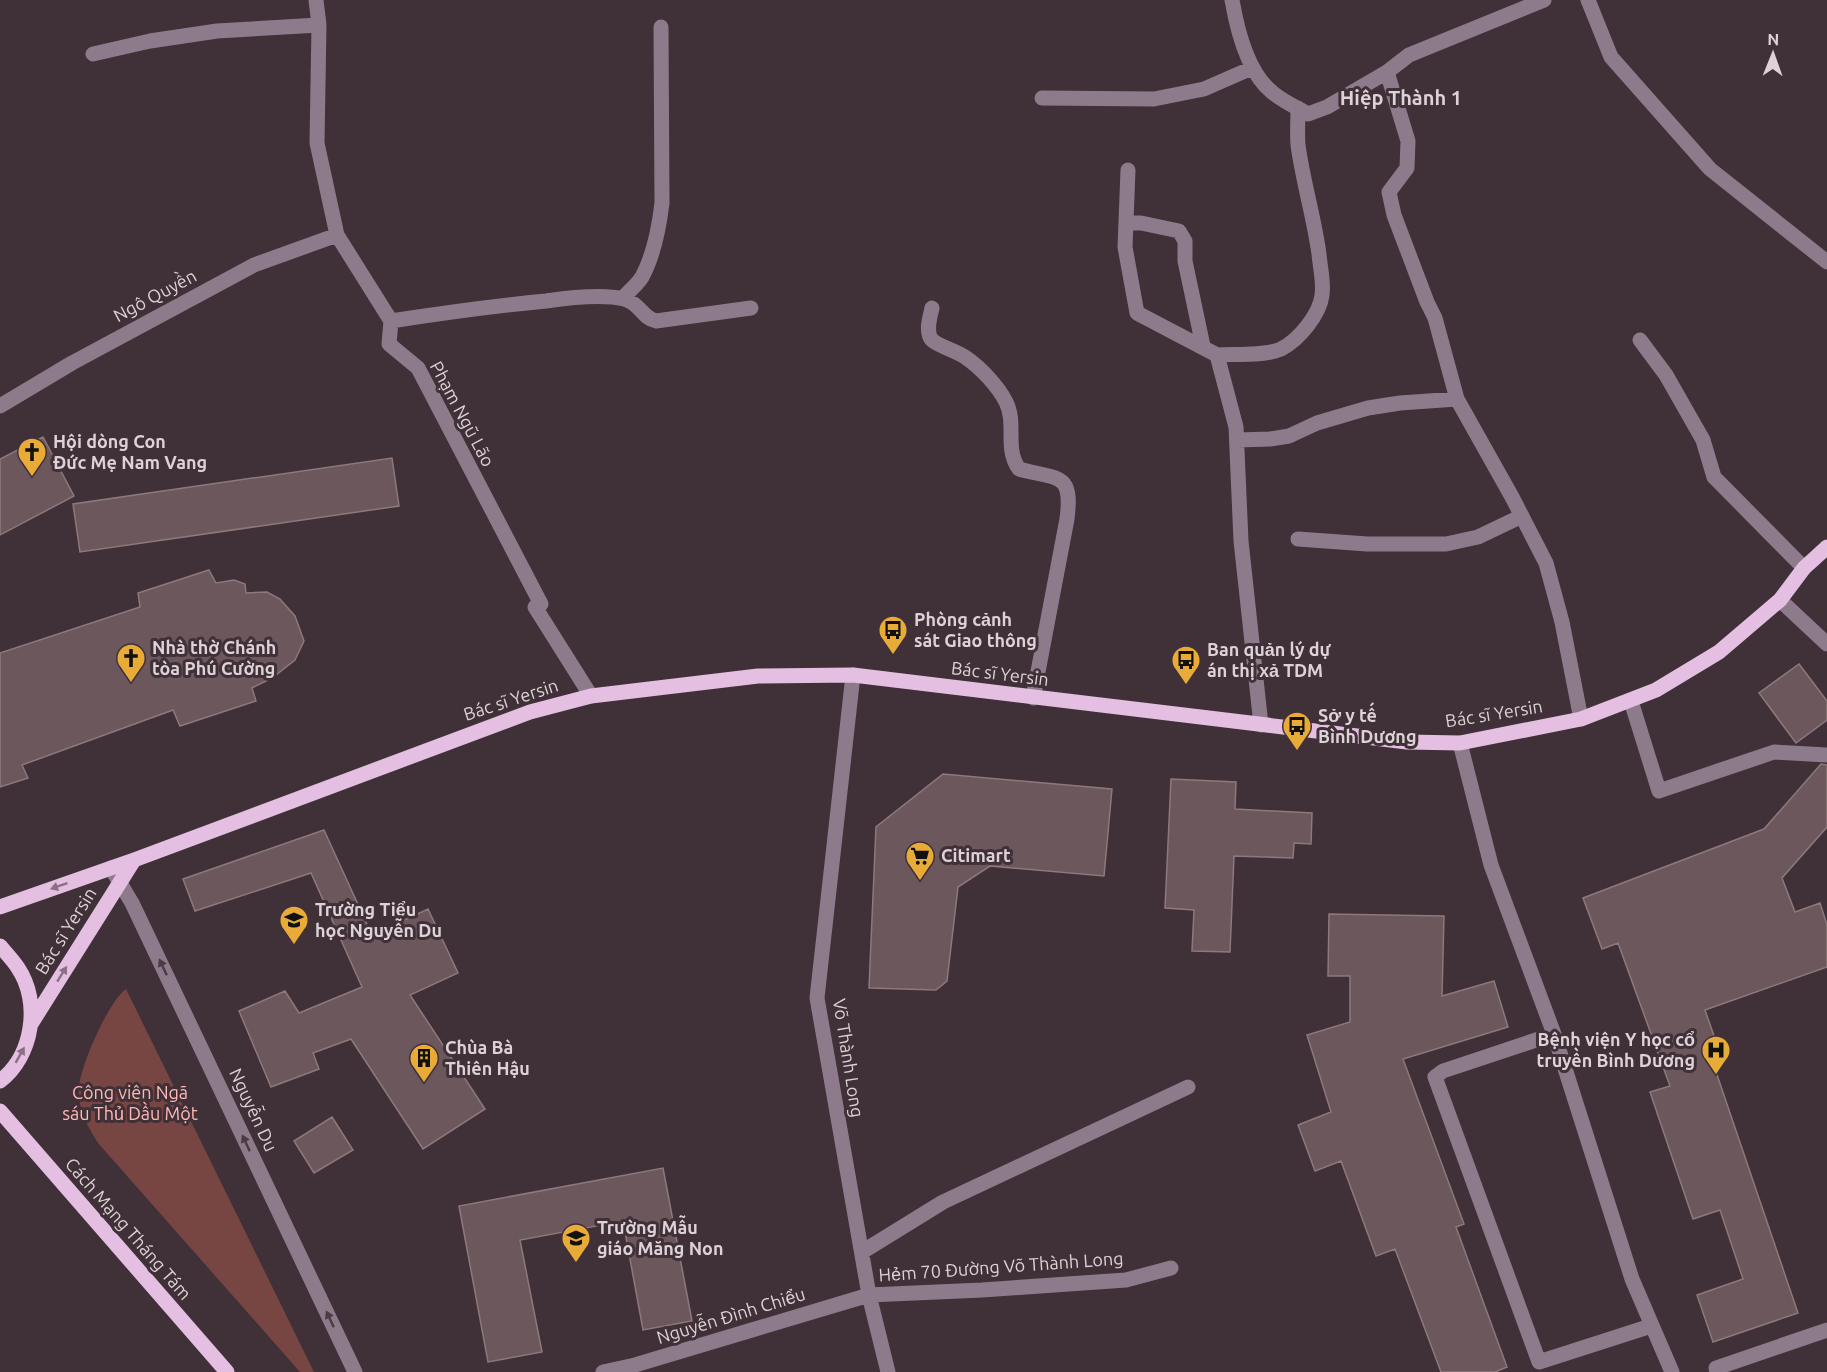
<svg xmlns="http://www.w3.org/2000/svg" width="1827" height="1372" viewBox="0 0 1827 1372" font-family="Ubuntu,sans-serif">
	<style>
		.green { fill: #774643 }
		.building { fill: #6c585c; stroke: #8d787c; stroke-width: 1.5 }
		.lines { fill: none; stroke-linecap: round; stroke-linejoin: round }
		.minor { stroke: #8d7b8b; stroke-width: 15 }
		.major { stroke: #e4bfe2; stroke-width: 15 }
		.oneway { fill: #8a7084 }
		.oneway2 { fill: #4c3b44 }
		.labels { text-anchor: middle; stroke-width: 6; stroke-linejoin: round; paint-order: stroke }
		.street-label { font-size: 18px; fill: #ddd2d7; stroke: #403038 }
		.poi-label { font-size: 18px; font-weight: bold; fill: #ddd2d7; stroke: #403038; text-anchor: start }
		.park-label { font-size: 18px; fill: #ffb9b4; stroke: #403038 }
		.neighbourhood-label { font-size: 20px; font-weight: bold; fill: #ddd2d7; stroke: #403038 }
	</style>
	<rect width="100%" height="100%" fill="#403038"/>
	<path class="green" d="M126,989L314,1372H300L98,1143C88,1127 77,1108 79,1087C81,1065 108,1002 126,989Z"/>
	<path class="building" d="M43,437L74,496L0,535V459Z
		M392,458L399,506L80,552L73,504Z
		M209,570L216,583L234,580L245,584L246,593L267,592L280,599L295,616L304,641L295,660L272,678L252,688L256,701L180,726L173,710L22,765L28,778L0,787V653L140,607L138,593Z
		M1799,664L1827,701V720L1796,743L1759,693Z
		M1821,764L1827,765V827L1782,878L1795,912L1820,903L1827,925V967L1705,1010L1721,1056L1712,1060L1798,1313L1713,1342L1697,1295L1743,1279L1720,1210L1693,1219L1650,1092L1670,1086L1618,943L1602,949L1583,898L1764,829Z
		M943,774L1112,789L1104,876L990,866L958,887L947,981L936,990L869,988L876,827Z
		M1171,779L1236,782L1235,809L1312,813L1311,844L1294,843L1293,858L1234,856L1230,952L1192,951L1194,910L1165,908Z
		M324,830L372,935L428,909L458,973L410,995L485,1109L423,1149L351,1039L313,1053L319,1069L271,1087L239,1011L285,991L299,1013L362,987L311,873L195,911L183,879Z
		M1329,914L1444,916L1442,996L1494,981L1508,1027L1403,1059L1464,1224L1456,1227L1507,1367L1495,1372H1441L1395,1249L1376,1256L1341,1161L1315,1171L1298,1125L1331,1112L1307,1035L1350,1022V976H1328Z
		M332,1117L353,1150L314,1173L294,1141Z
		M663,1168L692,1321L643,1330L623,1221L520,1240L542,1352L488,1362L459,1206Z"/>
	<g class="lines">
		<path class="minor" d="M316,0L319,25L317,143L337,235L391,321L389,344L418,368L541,604L535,607L591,696
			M1232,0C1237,29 1248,73 1272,92C1282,101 1296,107 1308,114L1327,107L1387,72
			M1544,0L1409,55L1387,72L1408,141L1407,168L1389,192L1394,215L1427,302L1435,318L1457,399L1512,497L1546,563L1562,622L1581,719
			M1588,0L1611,57L1710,169L1827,262
			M93,54L150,41L217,31L319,25
			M1042,98L1154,99L1204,89L1252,68
			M1128,170L1125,247L1137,313L1217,355L1236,427L1241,541L1261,725
			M1127,223H1141L1179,231L1185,241V261L1203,346
			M623,298C629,291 637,285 642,277C654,255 659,228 662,203L661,27
			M932,308C930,317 925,332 932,340C938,346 957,351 965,357C980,367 998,386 1006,402C1017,424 1004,448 1019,469C1058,480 1073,471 1067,519L1033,698
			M391,321C443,313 494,306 546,301C567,298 603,294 624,299C640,303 642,318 656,321L751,308
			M1640,340L1666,375L1703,440L1714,477L1804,568
			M1217,355C1235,354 1266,356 1281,349C1299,340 1320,314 1322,295C1324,282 1320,267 1319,254C1314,217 1303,182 1298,145C1297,133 1298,120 1298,108
			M0,406L72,363L254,265L337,235
			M1237,440L1270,439L1289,436L1317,423L1368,408L1400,403L1457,399
			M1298,539L1367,544H1446L1478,537L1522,516
			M1780,600L1827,644
			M853,675L817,998L869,1295L888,1372
			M1631,701L1659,791L1774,752L1827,755
			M1460,743L1491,865L1554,1034L1632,1279L1672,1372
			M111,868L132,903L355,1372
			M1554,1034L1443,1071L1435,1077L1539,1362L1651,1326
			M862,1252L943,1202L1188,1087
			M603,1372L635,1365L869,1295L982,1290L1126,1280L1171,1268
			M1717,1372L1716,1368L1827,1330"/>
		<path class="major" d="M0,907L134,860L530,712L591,696L758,676L853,675L1407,742L1460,743L1581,719L1656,690L1719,652L1780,600L1804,568L1827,547
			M0,946C6,953 13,960 18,968C41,1002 33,1056 0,1081
			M31,1024L134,860
			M0,1111L227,1372"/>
	</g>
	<defs><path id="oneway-solid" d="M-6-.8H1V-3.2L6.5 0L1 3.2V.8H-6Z" transform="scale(1.5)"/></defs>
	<g class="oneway">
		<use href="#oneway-solid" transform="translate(59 886) rotate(161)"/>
		<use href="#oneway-solid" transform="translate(62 974) rotate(-58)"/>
		<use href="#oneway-solid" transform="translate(20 1055) rotate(-61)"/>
	</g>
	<g class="oneway2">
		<use href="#oneway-solid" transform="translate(163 967) rotate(-115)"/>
		<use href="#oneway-solid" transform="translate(246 1143) rotate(-115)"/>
		<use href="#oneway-solid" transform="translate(330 1319) rotate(-115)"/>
	</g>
	<defs>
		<g id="church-pin" transform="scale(1.5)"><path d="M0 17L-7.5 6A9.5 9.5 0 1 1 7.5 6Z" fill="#e8ab37" stroke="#403038"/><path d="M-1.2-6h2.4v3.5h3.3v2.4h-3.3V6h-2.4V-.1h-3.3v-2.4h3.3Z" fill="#111"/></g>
		<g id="bus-pin" transform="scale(1.5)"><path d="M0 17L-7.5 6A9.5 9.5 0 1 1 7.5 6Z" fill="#e8ab37" stroke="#403038"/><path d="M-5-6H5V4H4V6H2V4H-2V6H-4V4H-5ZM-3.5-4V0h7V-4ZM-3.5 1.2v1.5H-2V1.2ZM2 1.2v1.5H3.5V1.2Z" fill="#111"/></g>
		<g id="supermarket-pin" transform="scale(1.5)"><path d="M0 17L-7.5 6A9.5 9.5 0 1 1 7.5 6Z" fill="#e8ab37" stroke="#403038"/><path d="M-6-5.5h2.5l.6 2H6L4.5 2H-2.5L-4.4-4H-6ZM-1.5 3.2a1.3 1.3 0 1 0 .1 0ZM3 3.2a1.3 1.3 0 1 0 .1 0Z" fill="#111"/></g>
		<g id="school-pin" transform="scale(1.5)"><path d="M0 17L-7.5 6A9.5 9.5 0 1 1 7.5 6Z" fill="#e8ab37" stroke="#403038"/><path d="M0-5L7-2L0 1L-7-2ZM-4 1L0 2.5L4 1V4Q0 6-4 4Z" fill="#111"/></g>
		<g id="hospital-pin" transform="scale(1.5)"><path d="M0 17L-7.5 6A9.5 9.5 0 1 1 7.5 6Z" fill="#e8ab37" stroke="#403038"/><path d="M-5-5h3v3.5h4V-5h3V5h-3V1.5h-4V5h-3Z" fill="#111"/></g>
		<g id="building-pin" transform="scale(1.5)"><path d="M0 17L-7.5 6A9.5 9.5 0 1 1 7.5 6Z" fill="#e8ab37" stroke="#403038"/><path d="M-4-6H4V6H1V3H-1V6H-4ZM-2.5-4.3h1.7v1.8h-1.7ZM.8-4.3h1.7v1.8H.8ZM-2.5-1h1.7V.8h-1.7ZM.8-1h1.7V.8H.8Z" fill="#111"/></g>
	</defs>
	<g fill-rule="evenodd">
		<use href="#church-pin" x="32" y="452"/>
		<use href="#bus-pin" x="893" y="630"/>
		<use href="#church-pin" x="131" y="658"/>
		<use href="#bus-pin" x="1186" y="660"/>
		<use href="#bus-pin" x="1297" y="726"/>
		<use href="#supermarket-pin" x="920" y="856"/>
		<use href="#school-pin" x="294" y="920"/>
		<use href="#hospital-pin" x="1716" y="1050"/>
		<use href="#building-pin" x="424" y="1058"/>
		<use href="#school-pin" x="576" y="1238"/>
	</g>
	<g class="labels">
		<g class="street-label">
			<text transform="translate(155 296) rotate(-28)" y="6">Ngô Quyền</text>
			<text transform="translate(462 414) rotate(62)" y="6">Phạm Ngũ Lão</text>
			<text transform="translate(1000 674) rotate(7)" y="6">Bác sĩ Yersin</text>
			<text transform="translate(511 700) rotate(-18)" y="6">Bác sĩ Yersin</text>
			<text transform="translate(1494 714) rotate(-9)" y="6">Bác sĩ Yersin</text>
			<text transform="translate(66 931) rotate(-58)" y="6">Bác sĩ Yersin</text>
			<text transform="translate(848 1058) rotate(81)" y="6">Võ Thành Long</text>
			<text transform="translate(253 1110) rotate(65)" y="6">Nguyễn Du</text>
			<text transform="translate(128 1229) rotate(49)" y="6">Cách Mạng Tháng Tám</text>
			<text transform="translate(1001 1267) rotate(-4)" y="6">Hẻm 70 Đường Võ Thành Long</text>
			<text transform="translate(731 1316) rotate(-17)" y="6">Nguyễn Đình Chiểu</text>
		</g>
		<g class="poi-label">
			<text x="53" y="448">Hội dòng Con<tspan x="53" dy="21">Đức Mẹ Nam Vang</tspan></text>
			<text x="914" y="626">Phòng cảnh<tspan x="914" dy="21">sát Giao thông</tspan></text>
			<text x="152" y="654">Nhà thờ Chánh<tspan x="152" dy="21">tòa Phú Cường</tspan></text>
			<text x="1207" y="656">Ban quản lý dự<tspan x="1207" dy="21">án thị xả TDM</tspan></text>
			<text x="1318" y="722">Sở y tế<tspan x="1318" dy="21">Bình Dương</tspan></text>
			<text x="941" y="862">Citimart</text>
			<text x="315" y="916">Trường Tiểu<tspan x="315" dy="21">học Nguyễn Du</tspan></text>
			<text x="1695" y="1046" text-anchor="end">Bệnh viện Y học cổ<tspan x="1695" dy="21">truyền Bình Dương</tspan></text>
			<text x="445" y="1054">Chùa Bà<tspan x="445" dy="21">Thiên Hậu</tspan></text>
			<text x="597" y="1234">Trường Mẫu<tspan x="597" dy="21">giáo Măng Non</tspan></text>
		</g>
		<g class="park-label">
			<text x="130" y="1099">Công viên Ngã<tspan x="130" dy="21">sáu Thủ Dầu Một</tspan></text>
		</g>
		<g class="neighbourhood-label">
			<text x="1401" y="105">Hiệp Thành 1</text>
		</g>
	</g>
	<g transform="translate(1773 54) rotate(1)" stroke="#403038" stroke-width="4.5" paint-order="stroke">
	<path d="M0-4.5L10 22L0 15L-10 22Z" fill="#ddd2d7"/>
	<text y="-9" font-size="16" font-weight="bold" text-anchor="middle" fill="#ddd2d7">N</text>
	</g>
</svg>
